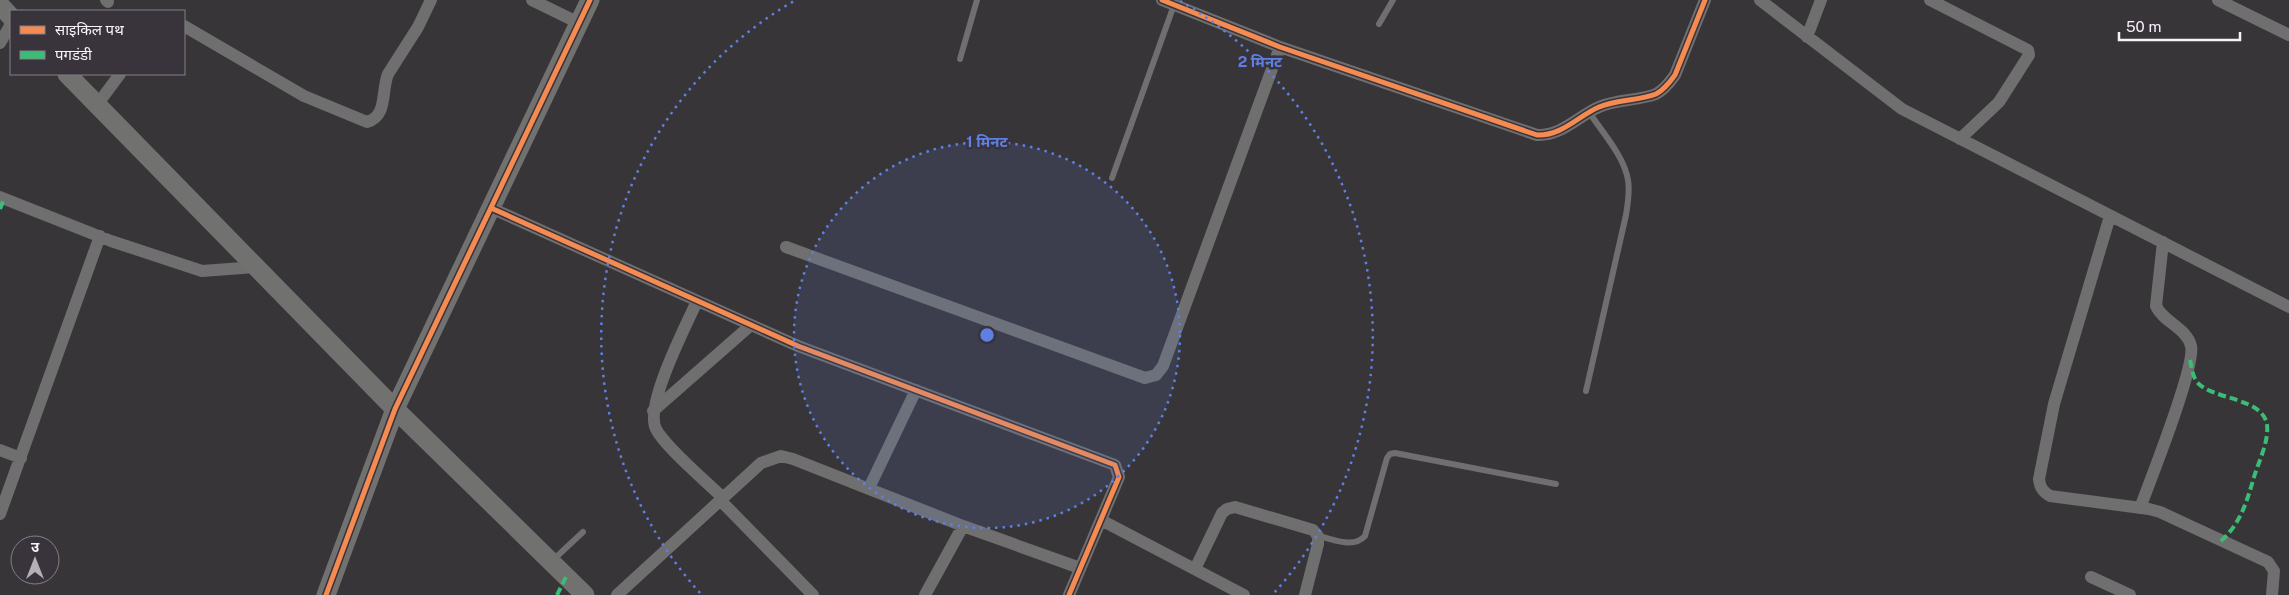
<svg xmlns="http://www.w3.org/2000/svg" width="2289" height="595" viewBox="0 0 2289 595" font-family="'Public Sans','Noto Sans Devanagari',sans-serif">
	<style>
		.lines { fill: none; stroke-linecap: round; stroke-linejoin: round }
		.lane { stroke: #6f6f6f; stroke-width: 6 }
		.street { stroke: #6f6f6f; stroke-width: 12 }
		.secondary { stroke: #717170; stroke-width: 19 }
		.quiet { stroke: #3abd76; stroke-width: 4; stroke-dasharray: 8 4; stroke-linecap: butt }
		.cycleway-casing { stroke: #39333b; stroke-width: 8 }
		.cycleway { stroke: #f68b52; stroke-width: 5 }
		.ring { fill: none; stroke: #5e80e2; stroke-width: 2.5; stroke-dasharray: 2.5 5 }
		.centre { fill: #5e80e2; stroke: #39333b; stroke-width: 2.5 }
		.ring-label { font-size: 15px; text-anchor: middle; font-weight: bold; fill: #5e80e2; stroke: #39333b; stroke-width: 5; stroke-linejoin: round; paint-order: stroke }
	</style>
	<rect width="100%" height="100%" fill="#383539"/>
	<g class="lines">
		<path class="lane" d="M1379,24L1393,0
			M960,59L977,0
			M1112,178L1174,5
			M1586,391L1626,215C1628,203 1630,191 1628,180C1624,156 1602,132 1589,112
			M1318,536C1334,539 1353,549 1365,536L1387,458L1390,454L1395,453L1556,484
			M553,560L583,532"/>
		<path class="street" d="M106,0L108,2
			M532,0L579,23
			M1162,0L1280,47L1537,135C1562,136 1578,116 1599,107C1617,99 1638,101 1656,94C1664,90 1670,82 1675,75L1705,0
			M1760,0L1902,109L2289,307
			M1930,0L2028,50L2029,55L1999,102L1960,139
			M2218,0L2289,35
			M184,26L304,96L367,122C388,116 381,91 388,74L418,27L431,0
			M1807,37L1821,0
			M0,43L11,24
			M97,105L120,74
			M0,197L111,241L202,271L257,267
			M491,208L798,346L1115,465L1119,477L1069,595
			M2110,216L2054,404L2039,479C2040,487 2042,491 2050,496L2149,509L2160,512L2268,562L2274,571L2272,595
			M786,247L1145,378L1156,375L1163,366L1280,47
			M697,301C686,326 644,406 656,429C665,447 707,482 723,498
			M653,411L751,325
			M0,450L21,458
			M869,488L916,390
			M720,500L813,595
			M2140,508C2150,481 2196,366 2191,346C2187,328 2163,322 2156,306L2163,242
			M0,514L100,236
			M1101,520L1244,595
			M1195,569L1222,513L1227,509L1235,507L1313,530L1318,536V544L1305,595
			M2091,577L2130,595
			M617,595L761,463L781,456L793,459L963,526L1080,568
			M925,595L963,526"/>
		<path class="secondary" d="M0,5L11,17
			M67,74L395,409L585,595
			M326,595L395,409L590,0"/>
		<path class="quiet" d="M0,209L4,199
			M2190,360C2192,368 2192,375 2197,382C2212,400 2263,397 2267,425C2269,441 2259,461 2254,477C2247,501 2241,523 2221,541
			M557,595L566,577"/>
		<g class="cycleway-casing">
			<path id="cycleway" d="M1162,0L1280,47L1537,135C1562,136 1578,116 1599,107C1617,99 1638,101 1656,94C1664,90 1670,82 1675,75L1705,0
				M491,208L798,346L1115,465L1119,477L1069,595
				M326,595L395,409L590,0"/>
		</g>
		<use href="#cycleway" class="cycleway"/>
	</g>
	<circle cx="987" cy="335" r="193" fill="#5e80e2" fill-opacity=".12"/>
	<g class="ring">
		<circle cx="987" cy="335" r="193"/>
		<path d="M700 593A386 386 0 0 1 794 1M1180 1A386 386 0 0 1 1274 593"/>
	</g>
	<circle cx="987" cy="335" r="8" class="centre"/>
	<g class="ring-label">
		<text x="1260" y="67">2 मिनट</text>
		<text x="987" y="147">1 मिनट</text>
	</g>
	<rect x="10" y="10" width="175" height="65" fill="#39333b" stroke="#858087"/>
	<rect x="20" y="26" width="25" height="8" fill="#f68b52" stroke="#858087"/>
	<text x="55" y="35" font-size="15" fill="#f7f3f8">साइकिल पथ</text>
	<rect x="20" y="51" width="25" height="8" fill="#3abd76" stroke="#858087"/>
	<text x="55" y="60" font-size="15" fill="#f7f3f8">पगडंडी</text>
	<g transform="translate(35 560)"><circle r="24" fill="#39333b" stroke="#858087"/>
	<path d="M0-4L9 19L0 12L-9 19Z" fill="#b4b0b5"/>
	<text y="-8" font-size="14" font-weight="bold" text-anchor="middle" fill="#f7f3f8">उ</text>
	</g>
	<path d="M2119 32v8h121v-8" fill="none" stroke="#f7f3f8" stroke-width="2.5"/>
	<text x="2126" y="32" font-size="15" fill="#f7f3f8" stroke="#39333b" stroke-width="4" paint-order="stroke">50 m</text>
</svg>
